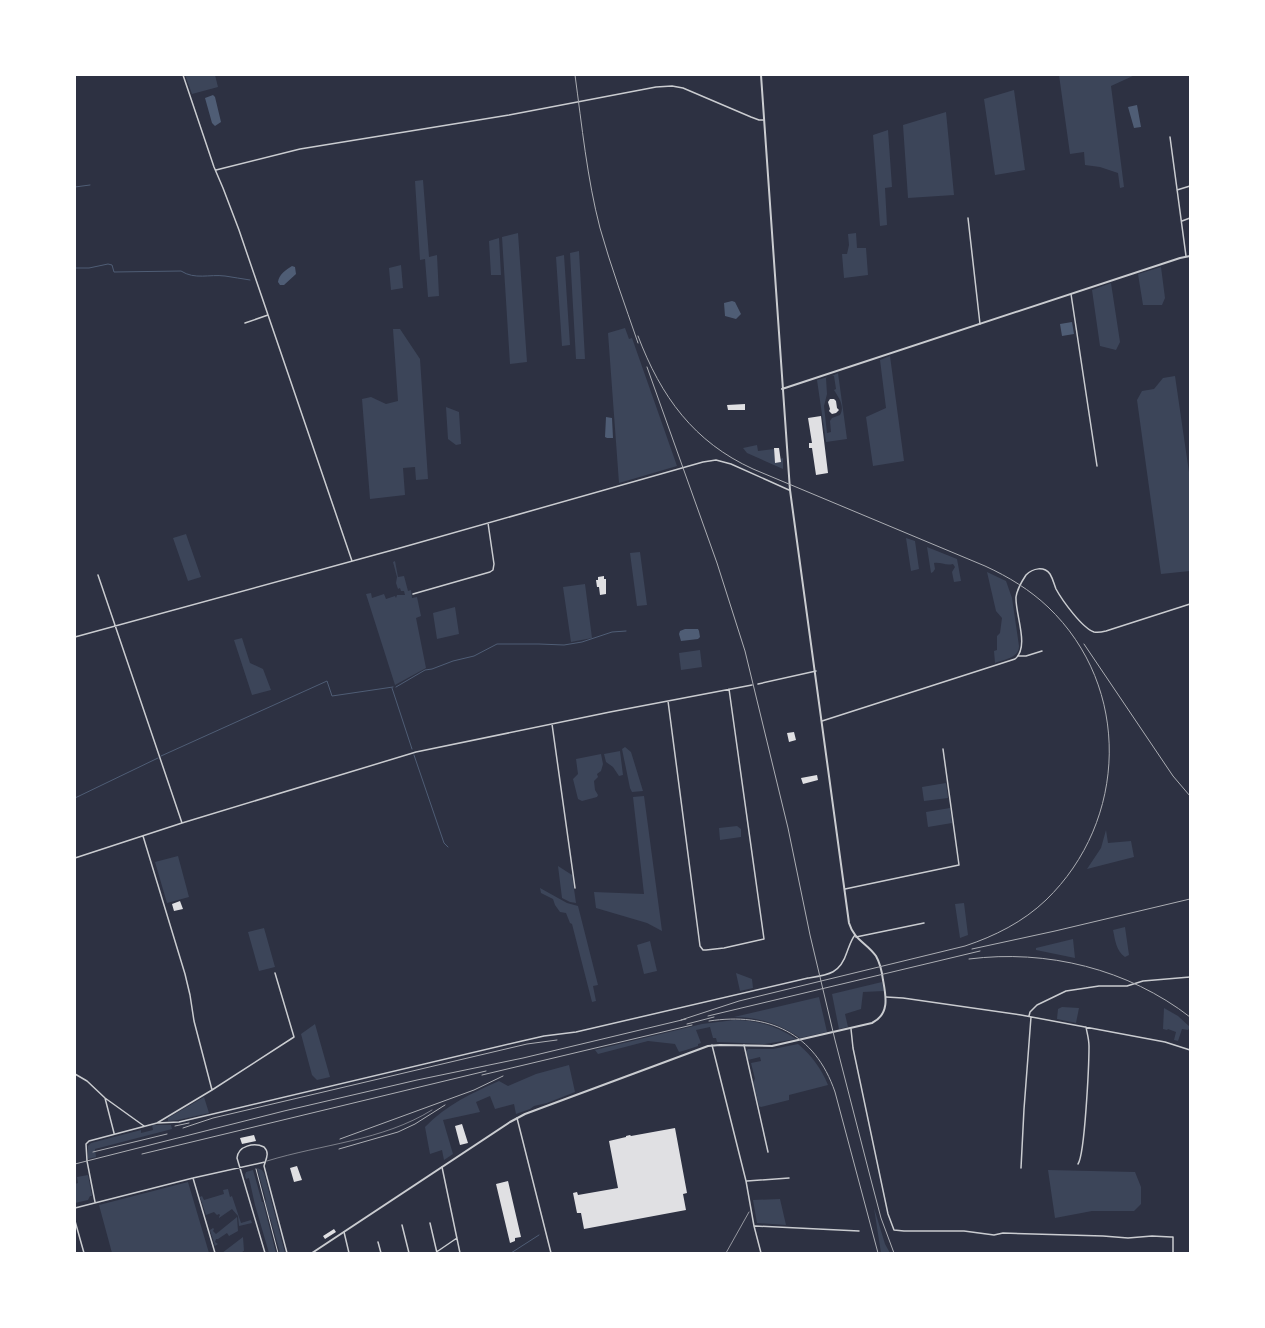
<svg xmlns="http://www.w3.org/2000/svg" width="1265" height="1328" viewBox="0 0 1265 1328" font-family="Roboto,sans-serif">
	<style>
		.green { fill: #3c4559 }
		.water { fill: #4f5d75 }
		.lines { fill: none; stroke-linecap: round; stroke-linejoin: round }
		.stream { stroke: #4f5d75; stroke-width: 1 }
		.building { fill: #e0e0e3 }
		.path { stroke: #fff; stroke-width: 0.5 }
		.service { stroke: #caccd0; stroke-width: 0.5 }
		.pedestrian { stroke: #caccd0; stroke-width: 1 }
		.minor { stroke: #caccd0; stroke-width: 1.5 }
		.tertiary { stroke: #caccd0; stroke-width: 2 }
		.rail { stroke: #abadb3; stroke-width: 1 }
	</style>
	<rect width="100%" height="100%" fill="#2d3142"/>
	<path class="green" d="M185,75H215L218,87L192,94Z
		M1059,75H1135L1111,86L1124,187L1120,188L1118,173L1100,167L1085,165L1084,152L1070,154Z
		M1014,90L1025,170L995,175L984,99Z
		M946,112L954,195L908,198L903,125Z
		M888,130L892,187L885,188L887,225L880,226L873,135Z
		M423,180L429,257L437,255L439,296L428,297L425,259L420,260L415,181Z
		M518,233L527,362L510,364L502,237Z
		M856,233L857,248H866L868,275L844,278L842,254H847L849,245L848,234Z
		M499,238L501,275H491L489,241Z
		M579,251L585,359H576L570,253Z
		M564,255L570,345L562,346L556,257Z
		M401,265L403,288L391,290L389,268Z
		M1161,267L1165,298L1162,305H1143L1138,274Z
		M1111,283L1120,342L1116,350L1100,346L1092,290Z
		M625,328L629,339L632,338L677,466L619,483L608,333Z
		M393,329H400L420,359L428,479L416,480L415,467L403,468L405,495L370,499L362,399L371,397L386,404L398,401Z
		M890,356L904,461L873,466L866,417L886,408L880,360Z
		M838,373L847,439L826,442L817,380L828,377L826,378L827,394L824,406L827,433L831,432L830,421L832,418L840,415C845,406 839,398 834,390L836,389L834,376H832Z
		M1175,376L1190,479V571L1161,574L1137,400L1142,391L1154,389L1163,378Z
		M446,407L459,412L461,444L456,445L448,439Z
		M757,445L758,451L774,449L775,463L780,462V459L783,458V469L747,453L743,448Z
		M186,534L201,577L188,581L173,538Z
		M906,538L915,541L919,569L911,571Z
		M927,547L957,559L961,581L954,582L952,572L955,567L953,564C946,566 941,562 934,563L935,569L933,572L931,573Z
		M640,552L647,605L637,606L630,553Z
		M395,561L398,577L404,576L408,591L411,590L412,598L417,597L421,616L416,618L426,668L395,685L366,594L371,593L372,598L384,594L386,599L395,596L396,598L397,595H405L404,591H401L400,588L398,589L396,583L397,577L393,562Z
		M987,572L1006,581L1012,598L1019,646C1019,658 1005,659 995,663L994,651L997,650V636L1000,633L1002,618L996,611Z
		M585,584L592,638L571,642L563,587Z
		M455,607L459,634L437,639L433,613Z
		M242,638L250,663L263,669L271,690L252,695L234,640Z
		M700,650L702,667L681,670L679,653Z
		M625,747L631,752L643,791L632,792L630,788L622,749Z
		M620,751L623,775L619,776L613,767L606,762L604,754Z
		M601,754L603,764L601,771L597,774L598,777L594,781L595,790L598,795L597,797L582,801L578,799L573,779L578,774L576,759Z
		M946,783L948,798L924,801L922,787Z
		M644,796L662,931L647,923L596,908L594,892L644,894L633,797Z
		M950,808L952,823L928,827L926,812Z
		M737,826L741,829V837L720,840L719,828Z
		M1106,830L1108,843L1131,841L1134,857L1087,869L1101,848Z
		M178,856L189,897L167,903L155,862Z
		M558,866L572,875L576,903L570,902L562,898Z
		M540,888L567,903L578,906L598,985L593,986L596,1001L592,1002L572,924L570,923L566,913L560,912L555,905L553,899L541,893Z
		M964,903L968,935L960,938L955,904Z
		M1125,927L1129,955L1125,957C1116,951 1115,939 1113,930Z
		M264,928L275,967L259,971L248,932Z
		M1073,939L1075,958L1036,950V948Z
		M650,941L657,971L644,974L637,945Z
		M736,973L752,979L753,988L740,991Z
		M882,982L884,991L863,992L861,1009L845,1014L848,1027L839,1029L832,994Z
		M819,997L827,1032L800,1038C779,1024 759,1017 734,1017Z
		M1062,1007L1079,1008L1076,1023L1057,1019L1058,1009Z
		M1164,1008L1178,1016L1190,1027L1188,1030L1182,1029L1178,1041L1174,1040L1176,1032L1168,1029L1167,1030L1163,1029Z
		M734,1020C757,1020 777,1026 796,1039L765,1044L717,1042L716,1038H713L710,1027L696,1030L701,1043L698,1044V1046L686,1050L679,1052L675,1044L648,1041L598,1054L595,1050L702,1024Z
		M315,1024L330,1077L317,1080L312,1075L301,1034Z
		M798,1044C812,1056 821,1068 828,1085L789,1095V1100L761,1107L759,1106L753,1082L755,1079L751,1063L761,1061L760,1057L748,1060L746,1051L748,1049H773Z
		M569,1065L575,1092L547,1103L534,1106L530,1109L516,1114L514,1104L495,1109L490,1096L476,1102L480,1112L443,1120L453,1154L444,1160L442,1150L430,1154L425,1127C446,1105 472,1093 499,1081L508,1086L536,1074Z
		M204,1097L209,1113L178,1120L168,1121V1118Z
		M152,1125H171L172,1129L95,1149L96,1157L88,1159V1146L91,1143L141,1130V1133L153,1130Z
		M257,1168L262,1170L264,1173L285,1253H280L270,1217H269L265,1201L266,1200Z
		M253,1170L262,1202H263L276,1253H269L255,1205L249,1178L246,1179L245,1175L246,1172Z
		M1048,1170L1135,1172L1141,1187V1204L1134,1211H1092L1055,1218Z
		M88,1175L92,1196H90L88,1200L75,1203V1184L78,1183L77,1177Z
		M188,1182L209,1253H112L99,1205Z
		M228,1189L230,1197L232,1196L241,1223L251,1220L252,1223L239,1226L238,1216L232,1209L219,1218V1217L220,1215L219,1214L217,1215L214,1212L206,1215L200,1197L202,1196L204,1200L224,1194L223,1190Z
		M780,1199L786,1225L757,1223L753,1200Z
		M874,1208L885,1244L890,1253H881Z
		M237,1217L238,1231L229,1236L228,1238L229,1236L227,1233L218,1239H216L215,1242L218,1244L215,1246L210,1230L213,1228L214,1229L213,1231L216,1234Z
		M243,1237L244,1251H243L242,1253H222Z"/>
	<path class="water" d="M213,95L215,97L221,122L215,126L212,123L205,98Z
		M1137,105L1141,127L1134,128L1128,107Z
		M292,266L295,267L296,274L284,285H280L278,282C279,274 286,270 292,266Z
		M732,301L735,302L741,314L736,319L725,316L724,303Z
		M1072,322L1074,334L1062,336L1060,324Z
		M606,417L612,418L613,438H607L605,437Z
		M698,629L699,631L700,637L698,639L681,641L679,634L680,631L685,629Z"/>
	<g class="lines">
		<path class="stream" d="M75,187L90,185
			M75,268H89L108,264L112,265L114,272L181,271C195,280 209,274 225,276C233,277 242,279 250,280
			M396,687L425,670L432,669L453,661L474,656L497,644H539L564,645L582,642L612,632L626,631
			M392,688L412,749
			M414,755L444,843L448,847
			M161,756L327,681L332,696L393,687
			M75,798L158,758
			M511,1253L539,1235"/>
	</g>
	<path class="building" d="M830,399H834L836,401L837,408L839,410L836,413L832,414L829,411L830,409L828,402Z
		M745,404V410H728L727,405Z
		M821,416L828,473L816,475L812,448H809V443H812L808,418Z
		M774,448H779L781,462L775,463Z
		M604,576V579H606V594L600,595L599,587H597L596,580H598V577Z
		M794,732L796,740L789,742L787,733Z
		M817,775L818,780L803,784L801,778Z
		M180,901L183,909L174,911L172,904Z
		M462,1124L468,1143L460,1145L455,1126Z
		M675,1128L687,1193L683,1194L686,1210L584,1229L581,1213H577L573,1193L577,1192L578,1195L618,1188L609,1141L626,1137V1136L630,1135L631,1136Z
		M254,1135L256,1141L242,1144L240,1138Z
		M297,1166L302,1180L294,1182L290,1168Z
		M508,1181L521,1237L515,1238V1241L510,1243L496,1184Z
		M334,1229L336,1232L325,1239L323,1236Z"/>
	<g class="lines">
		<path class="path" d="M726,1253L749,1212"/>
		<path class="service" d="M267,1161C322,1144 382,1141 432,1110"/>
		<path class="pedestrian" d="M256,1169L278,1253"/>
		<path class="minor" d="M183,75L214,167L223,188L239,230L352,561
			M1170,137L1186,256
			M216,170L300,149L509,115L656,87L672,86L683,88L751,117L759,120H764
			M1177,190L1190,186
			M968,218L980,324
			M1182,221L1190,218
			M1071,294L1097,466
			M245,323L268,315
			M98,575L182,823
			M413,594L490,572L493,570L494,564L488,523
			M75,637L400,548L703,462L716,460L731,464L789,490
			M1018,656H1026L1042,651
			M758,684L816,671
			M668,701L700,946L703,950H706L724,948L764,939L729,689
			M822,721L1015,659C1030,647 1015,614 1016,597C1017,590 1022,581 1026,575C1033,568 1044,566 1050,574C1053,579 1054,584 1056,589C1062,600 1082,628 1094,632C1098,633 1102,632 1106,631L1190,604
			M552,724L575,888
			M143,836L185,974L190,995L194,1021L212,1090
			M75,858L182,823L416,752L610,712L752,685
			M845,889L959,865L943,749
			M856,937L924,923
			M886,997L903,998L1021,1015L1165,1042L1190,1050
			M1029,1016L1030,1012L1037,1005L1066,991L1099,986H1127L1143,981L1190,977
			M851,1029L853,1048L888,1214L894,1230L904,1231H964L994,1235L1003,1233L1103,1236L1128,1238L1152,1236L1171,1237H1173V1253
			M712,1045L746,1181L754,1226L761,1253
			M744,1045L768,1152
			M75,1074L87,1081L105,1098L144,1126
			M105,1098L114,1133
			M517,1118L551,1253
			M157,1123L212,1090L294,1037L275,973
			M1078,1164C1085,1154 1089,1063 1089,1046C1089,1039 1087,1033 1086,1027
			M442,1167L460,1253
			M1021,1168L1024,1109L1031,1017
			M193,1178L215,1253
			M747,1181L789,1178
			M95,1202L87,1161L86,1144L89,1141L157,1123L179,1122L522,1041L544,1036L576,1032L808,978C828,975 840,974 847,952C849,947 851,940 855,935
			M75,1208L193,1178L265,1162
			M75,1221L84,1253
			M430,1223L437,1253
			M402,1225L409,1253
			M755,1226L859,1231
			M344,1232L349,1253
			M378,1242L381,1253
			M265,1253L237,1158C238,1146 254,1142 264,1147C270,1153 266,1159 264,1166L287,1253
			M435,1253L457,1238"/>
		<path class="tertiary" d="M782,389L1180,258L1190,256
			M312,1253L510,1122L525,1114L708,1046L720,1045L772,1046L872,1023C890,1014 886,996 883,980C882,972 880,963 876,956C867,943 854,940 849,923L790,490L761,75"/>
		<path class="rail" d="M575,75C582,126 587,178 600,228C611,267 625,305 638,343
			M638,336C661,397 694,442 753,469L985,566C1009,577 1030,590 1048,607C1132,687 1128,821 1046,900C1023,922 995,936 965,946L739,1001L681,1020
			M647,367L717,563L745,651L788,828L810,935L835,1040L871,1180L881,1218L894,1253
			M1084,644L1173,776L1190,796
			M972,949L1055,931L1190,899
			M969,959C1047,949 1128,969 1190,1017
			M708,1016L980,951
			M709,1021C768,1012 815,1033 835,1092L878,1253
			M687,1024L714,1017
			M482,1075L692,1025
			M175,1126L189,1123
			M183,1128L213,1118L527,1044L557,1040
			M340,1139L474,1090L503,1076
			M339,1149L398,1132L415,1124L445,1105
			M93,1152L167,1134
			M142,1154L486,1071
			M75,1164L284,1111L417,1080L523,1058L686,1019"/>
	</g>
	<rect width="1265" height="1328" fill="none" stroke="#ffffff" stroke-width="152"/>
</svg>
